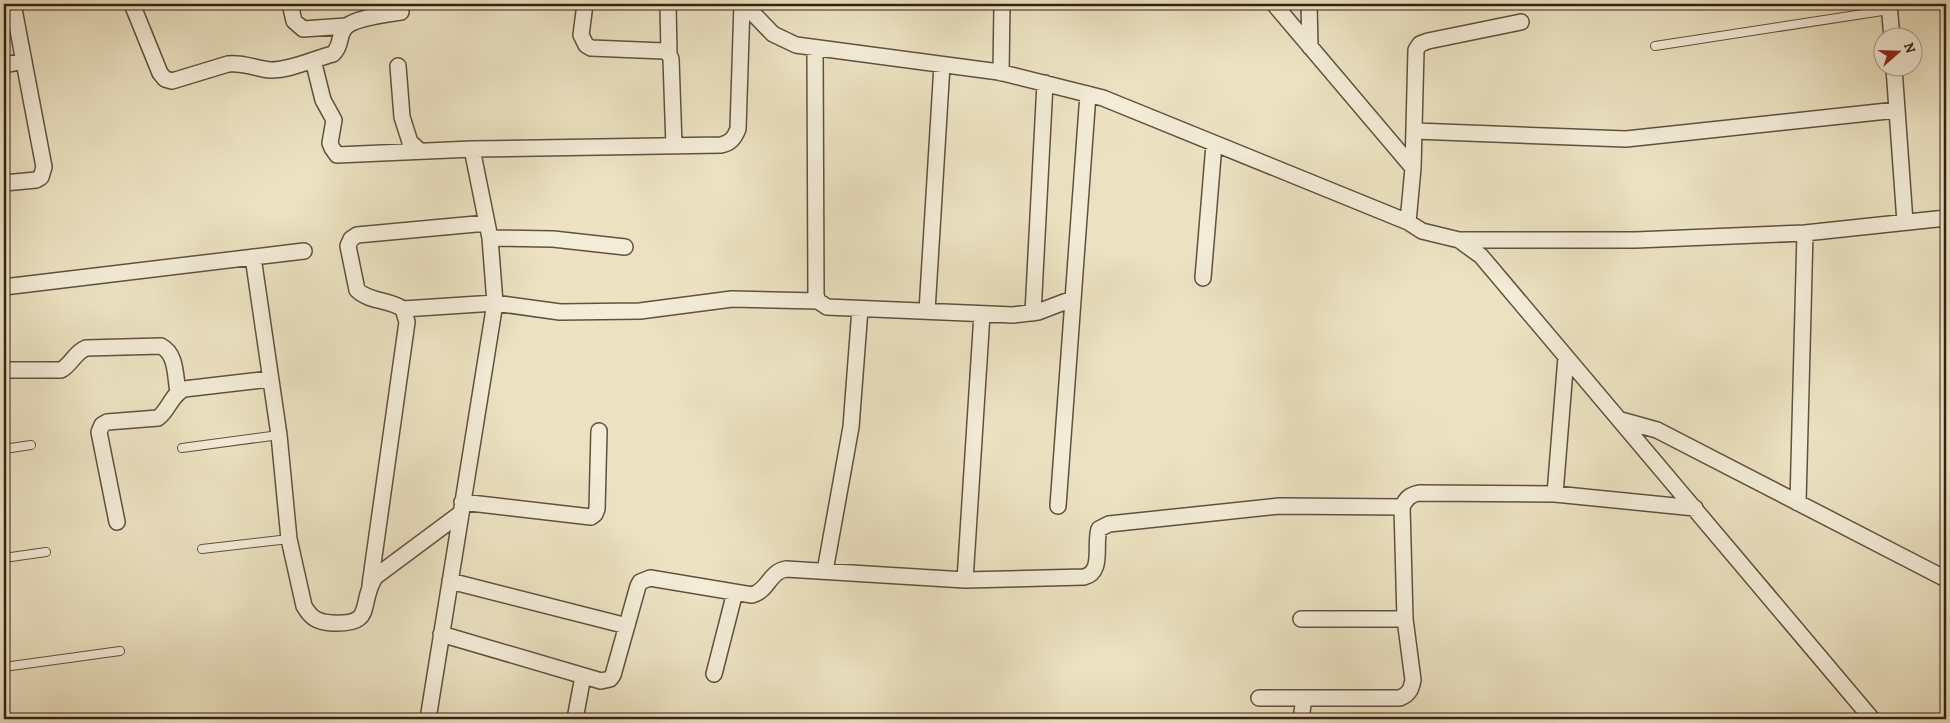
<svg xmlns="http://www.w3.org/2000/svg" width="1950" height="723" viewBox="0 0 1950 723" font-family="Alegreya,serif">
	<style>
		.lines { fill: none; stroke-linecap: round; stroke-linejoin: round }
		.lane-casing { stroke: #62513f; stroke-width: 10 }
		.street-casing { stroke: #62513f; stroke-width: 18 }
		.lane { stroke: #f3ecd7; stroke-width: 8 }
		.street { stroke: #f3ecd7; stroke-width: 15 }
	</style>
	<rect width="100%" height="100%" fill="#ece2c2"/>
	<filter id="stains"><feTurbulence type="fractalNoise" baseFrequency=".004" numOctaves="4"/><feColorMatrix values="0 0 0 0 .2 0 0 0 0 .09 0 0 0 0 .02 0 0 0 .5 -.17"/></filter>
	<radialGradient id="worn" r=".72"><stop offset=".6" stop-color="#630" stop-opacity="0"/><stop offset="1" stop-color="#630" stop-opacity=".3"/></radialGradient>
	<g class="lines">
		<g class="lane-casing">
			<path id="lane" d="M1655,46L1889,10
				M182,448L279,435
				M4,449L31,445
				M202,549L289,539
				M4,558L46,552
				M4,667L120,651"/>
		</g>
		<g class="street-casing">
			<path id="street" d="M132,4L160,73L165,79L172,81L228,64C243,62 256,69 271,70C291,70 313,59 333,54C342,45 338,38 344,29C351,18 388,14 401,12
				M290,4L294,21L303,29L346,26
				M585,4L581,35L586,45L591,48L664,51L669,54L671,59L674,146
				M668,4L669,54
				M744,4L773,34L796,45L999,72L1103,98L1408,222L1422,231L1459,240L1481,256L1872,719
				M1274,4L1413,168L1408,222
				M1309,4L1310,47
				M1889,4L1892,38
				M815,48L816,295L818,301L827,307L1013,315L1038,312L1072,299
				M313,60L323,100L334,120L330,143L332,148L337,155L472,149L721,145C730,143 734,139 738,129L742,4
				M4,65L24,61
				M398,66L402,117L410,142L420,151
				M1894,68L1905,222
				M1001,73L1002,4
				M1415,131L1626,139L1897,110
				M1413,168L1416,50L1420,44L1428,41L1521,22
				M4,183L36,180L41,177L44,167L13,4
				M490,238L553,239L625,247
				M1459,240H1636L1805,233L1946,218
				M253,257L279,435L289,539L304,606C311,618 317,622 332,623C376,625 358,605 375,577L461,513
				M1203,278L1214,144
				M4,287L304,251
				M403,309L495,303L490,238L472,149
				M927,311L942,65
				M1033,313L1045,83
				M4,370H61C72,364 74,353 86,348L161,346C177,354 175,377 178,392
				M1621,420L1657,430L1946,579
				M1555,494L1566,357
				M462,502L591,517L595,514L597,509L599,431
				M1798,503L1805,233
				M1058,506L1088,94
				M117,522L99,432L102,425L107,422L158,418C169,410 171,395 184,389L270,379
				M825,571L851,427L860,309
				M965,580L982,314
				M450,581L627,626
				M370,585L407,322L403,309C389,299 369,302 357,290L348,246L351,239L357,235L487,223
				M1301,619H1405
				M441,634L601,681L610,679L613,675L638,586L640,582L650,578L752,595C768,591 769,572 786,569L965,580L1084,577C1104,572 1094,545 1099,529L1109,524L1279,506L1402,507
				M714,674L735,592
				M1259,698H1400C1409,694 1411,690 1413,680L1405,619L1402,507C1406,499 1409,495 1419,493L1555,494L1695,508
				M428,719L495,303L560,312L640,311L732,299L818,301
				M575,719L583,676
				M1301,719L1304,698"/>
		</g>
		<use href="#lane" class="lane"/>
		<use href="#street" class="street"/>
	</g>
	<rect width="1950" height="723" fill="none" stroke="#ece2c2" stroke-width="20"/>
	<rect x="5" y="5" width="1940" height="713" fill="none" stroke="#342113" stroke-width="2.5"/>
	<rect x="10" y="10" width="1930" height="703" fill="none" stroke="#342113"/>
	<g transform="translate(1898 52) rotate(70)"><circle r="24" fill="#f3ecd7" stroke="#a79b89"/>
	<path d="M0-4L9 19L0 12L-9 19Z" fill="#8f2418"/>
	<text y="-8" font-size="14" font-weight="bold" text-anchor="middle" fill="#342113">N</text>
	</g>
	<rect width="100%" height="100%" filter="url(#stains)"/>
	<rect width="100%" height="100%" fill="url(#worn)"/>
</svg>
